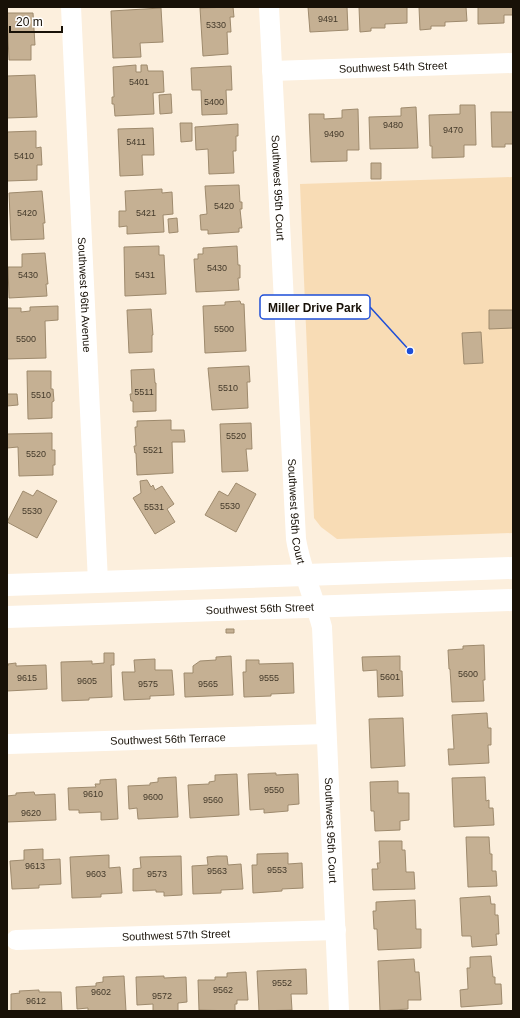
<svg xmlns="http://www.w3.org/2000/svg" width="520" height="1018" viewBox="0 0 520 1018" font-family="Helvetica,sans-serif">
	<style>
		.green { fill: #f8dcb5 }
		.building { fill: #c5b093; stroke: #9e8a6d }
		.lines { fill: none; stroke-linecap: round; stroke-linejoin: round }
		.minor { stroke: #fff; stroke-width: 20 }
		.secondary { stroke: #fff; stroke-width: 22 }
		.labels { text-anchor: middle; stroke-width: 4; stroke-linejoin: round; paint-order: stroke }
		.number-label { font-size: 9px; fill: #43392a }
		.street-label { font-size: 11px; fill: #181107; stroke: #fff }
		.leader { fill: none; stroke: #1d4ed8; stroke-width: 1.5 }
		.callout-dot { fill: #1d4ed8; stroke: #fff; stroke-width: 1.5 }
		.callout { fill: #fff; stroke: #1d4ed8; stroke-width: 1.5 }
		.callout-label { font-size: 12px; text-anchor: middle; font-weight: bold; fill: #181107 }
	</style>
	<rect width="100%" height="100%" fill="#fcefdd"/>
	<path class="green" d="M513,177V533L337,539L321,527L314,518L300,184Z"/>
	<path class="building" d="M233,7L234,17H230L231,32H227L228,54L203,56L200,8Z
		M308,7H347L348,30L310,32Z
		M359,7H407V23L385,24V28H371V31L360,32Z
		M419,7H466L467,21L445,22V26H431V29L420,30Z
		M478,7H513V15H504V23L478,24Z
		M161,8L163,42L140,43L141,57L113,58L111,11Z
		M7,13H33L35,45H31V60H9Z
		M136,65V72H141V65H147L148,71H163L164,92L153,93L154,114L115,116L114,104H112V97H114L113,67Z
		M231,66L232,90H226L227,114L202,115L201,90H192L191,68Z
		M35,75L37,117L7,118V76Z
		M171,94L172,113L160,114L159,95Z
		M460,105H475L476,145H464V157L432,158V146H430L429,115L460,114Z
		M416,107L418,148L370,149L369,117L401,116V108Z
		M358,109L359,150H347V161L311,162L309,114H324V119L342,118V110Z
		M491,112H513V144H505V147H492Z
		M180,123H192V141L181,142Z
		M238,124V136H236V151H233L234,173L209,174L208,149L196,150L195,127Z
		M153,128L154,155H142L143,175L120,176L118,129Z
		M36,131V148L41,147L42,165H37V180L7,181V132Z
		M371,163H381V179H371Z
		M239,185L240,202H242V209H240L242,228H239V232L208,234V230H201L200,215L207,214L205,186Z
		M162,189V193L172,192L173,214L163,215L164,232L127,234V226L119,227V211H126L125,191Z
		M42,191L45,223H43L44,239L11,240L9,193Z
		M177,218L178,232L169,233L168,219Z
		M159,246V255H164L166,294L125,296L124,247Z
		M237,246L238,265H240V278H238L239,290L196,292L194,259H198V254H203V248Z
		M45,253L48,284H46L47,296L9,298L8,267H22V254Z
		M240,301L241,304H244L246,351L205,353L203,306L225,305V302Z
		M58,306V320L45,321L46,358L7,359V308H21V312L30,311V307Z
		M151,309L153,335H152V352L129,353L127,310Z
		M489,310H513V328L489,329Z
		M481,332L483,363L464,364L462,333Z
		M249,366L250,382H247L248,408L212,410L208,368Z
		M154,369L155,383H156V411L133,412V401H131L130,394H132L131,370Z
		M27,371H51V389H53L54,401L52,402V418L28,419Z
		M7,394H17L18,405L7,406Z
		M171,420V430H184L185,442H172L173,473L137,475L136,453H135L134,446H136L135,427H137V421Z
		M251,423L252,449H246L248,471L222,472L220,424Z
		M52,433V450H55V465H53V475L19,476L18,447L7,448V434Z
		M147,480L151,487L153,485L155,490L162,486L174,504L167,509L175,522L155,534L133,498L141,493L140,481Z
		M236,483L256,494L236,532L205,515L219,491L228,496Z
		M37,490L57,501L37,538L7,522L23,491L33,496Z
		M226,629H234V633H226Z
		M484,645L485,680H483L484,701L452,702L450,669H449L448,650L463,649V646Z
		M104,653H114V665H111L112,697L89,698V700L62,701L61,662L92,661V664L104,663Z
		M231,656L233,695L185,697L184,673H193V666L200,661L216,660V657Z
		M400,656V671H402L403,696L378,697L377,670L363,671L362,657Z
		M155,659V670H172L174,695L150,696V699L124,700L122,672H135L134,660Z
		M246,660H259V664L293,663L294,693L271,694V696L244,697L243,672H246Z
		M16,663V666L46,665L47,689L7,691V666H8V664Z
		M487,713L488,728H491V745H488L489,763L449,765L448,749H454L452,715Z
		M403,718L405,766L371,768L369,719Z
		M276,773V775L298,774L299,804L288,805V811L264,813V809L250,810L248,774Z
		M237,774L239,815L190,818L188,785L209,784V782L215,781V775Z
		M176,777L178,817L138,819L137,808L129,809L128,786L150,785V783L158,782V778Z
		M485,777L486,801L489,800V808H493L494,825L454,827L452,778Z
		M116,779L118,819L101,820V812L79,813V810H69L68,788L96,787L95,784H100V780Z
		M398,781V793H409V820L400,821V830L375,831L374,811H371L370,782Z
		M34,792L35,795L55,794L56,820L7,822V796L16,795V793Z
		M466,837H489L490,854H492V871H496L497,886L468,887Z
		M379,841H402V850H405L406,872H414L415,889L373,890L372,869H378L377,863H380Z
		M43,849V860L60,859L61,884L39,885V888L12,889L10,861L24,860V850Z
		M288,853V864L302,863L303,888L282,889V891L253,893L252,865H257V854Z
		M109,855V868L120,867L122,893L101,894V897L72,898L70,857Z
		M181,856L182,895L164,896V892H156V890L133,891V869L141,868L140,857Z
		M217,856H227L228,865L241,864L243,889L221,890V893L193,894L192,866L208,865L207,857Z
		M490,896L491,904H495V915H498L499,934H496L497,945L472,947L471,936H462L460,898Z
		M415,900L416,929H421V948L378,950L377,929H374L373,911H376V902Z
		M491,956L493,977H495V984H501L502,1004L461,1007L460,990L468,989L467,968H470V957Z
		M414,959L415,972H419L421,1000H408V1009L380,1011L378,961Z
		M306,969L307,994H291L292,1010L259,1011L257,971Z
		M246,972L248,1000H237V1004H235V1011L199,1010L198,980H215V977H227V973Z
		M124,976L126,1011H88V1008L77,1009L76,987L96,986V983L103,982V977Z
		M164,976V978L186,977L187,1002L178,1003V1011H153V1004L137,1005L136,977Z
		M39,990V992H61L62,1011H11V994L20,993L19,991Z"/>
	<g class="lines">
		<g class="minor">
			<path id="s1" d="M71,7L98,582"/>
			<path id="s2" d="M269,7L296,539C301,570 314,597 322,627L339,1011"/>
			<path id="s3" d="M272,71L513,63"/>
			<path id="s4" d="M9,744L326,734"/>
			<path id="s5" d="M16,940L336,930"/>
		</g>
		<g class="secondary">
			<path d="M7,585L513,568"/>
			<path id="s6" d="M7,617L513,600"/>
		</g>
	</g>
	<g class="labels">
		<g class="number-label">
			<text x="328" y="22">9491</text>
			<text x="216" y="28">5330</text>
			<text x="139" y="85">5401</text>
			<text x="214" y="105">5400</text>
			<text x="393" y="128">9480</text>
			<text x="453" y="133">9470</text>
			<text x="334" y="137">9490</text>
			<text x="136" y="145">5411</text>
			<text x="24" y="159">5410</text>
			<text x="224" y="209">5420</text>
			<text x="27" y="216">5420</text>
			<text x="146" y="216">5421</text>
			<text x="217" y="271">5430</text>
			<text x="28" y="278">5430</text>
			<text x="145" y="278">5431</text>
			<text x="224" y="332">5500</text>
			<text x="26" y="342">5500</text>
			<text x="228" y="391">5510</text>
			<text x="144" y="395">5511</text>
			<text x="41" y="398">5510</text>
			<text x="236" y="439">5520</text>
			<text x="153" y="453">5521</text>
			<text x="36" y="457">5520</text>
			<text x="230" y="509">5530</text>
			<text x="154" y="510">5531</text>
			<text x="32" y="514">5530</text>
			<text x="468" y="677">5600</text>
			<text x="390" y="680">5601</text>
			<text x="27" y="681">9615</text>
			<text x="269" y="681">9555</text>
			<text x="87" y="684">9605</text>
			<text x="148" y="687">9575</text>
			<text x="208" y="687">9565</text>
			<text x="274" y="793">9550</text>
			<text x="93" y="797">9610</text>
			<text x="153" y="800">9600</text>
			<text x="213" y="803">9560</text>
			<text x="31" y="816">9620</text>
			<text x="35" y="869">9613</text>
			<text x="277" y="873">9553</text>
			<text x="217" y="874">9563</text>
			<text x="96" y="877">9603</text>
			<text x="157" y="877">9573</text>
			<text x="282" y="986">9552</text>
			<text x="223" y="993">9562</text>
			<text x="101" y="995">9602</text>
			<text x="162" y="999">9572</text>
			<text x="36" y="1004">9612</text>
		</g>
		<g class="street-label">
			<text dy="4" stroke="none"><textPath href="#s3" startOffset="121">Southwest 54th Street</textPath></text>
			<text dy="4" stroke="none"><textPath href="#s2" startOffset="181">Southwest 95th Court</textPath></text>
			<text dy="4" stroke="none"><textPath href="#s1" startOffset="288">Southwest 96th Avenue</textPath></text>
			<text dy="4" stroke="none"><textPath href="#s2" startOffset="505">Southwest 95th Court</textPath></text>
			<text dy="4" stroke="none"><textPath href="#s6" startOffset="253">Southwest 56th Street</textPath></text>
			<text dy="4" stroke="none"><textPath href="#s4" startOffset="159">Southwest 56th Terrace</textPath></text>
			<text dy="4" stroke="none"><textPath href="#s2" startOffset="828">Southwest 95th Court</textPath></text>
			<text dy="4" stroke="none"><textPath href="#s5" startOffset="160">Southwest 57th Street</textPath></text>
		</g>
	</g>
	<path class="leader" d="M410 351L370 307"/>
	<circle class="callout-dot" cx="410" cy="351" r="4"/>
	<rect class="callout" x="260" y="295" width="110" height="24" rx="4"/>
	<g class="callout-label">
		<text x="315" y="312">Miller Drive Park</text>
	</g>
	<rect width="520" height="1018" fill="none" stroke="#181107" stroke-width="16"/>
	<path d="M10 26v6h52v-6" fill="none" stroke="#181107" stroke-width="2"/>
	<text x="16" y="26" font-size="12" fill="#181107" stroke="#ffffff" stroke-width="3" paint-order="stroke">20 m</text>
</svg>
